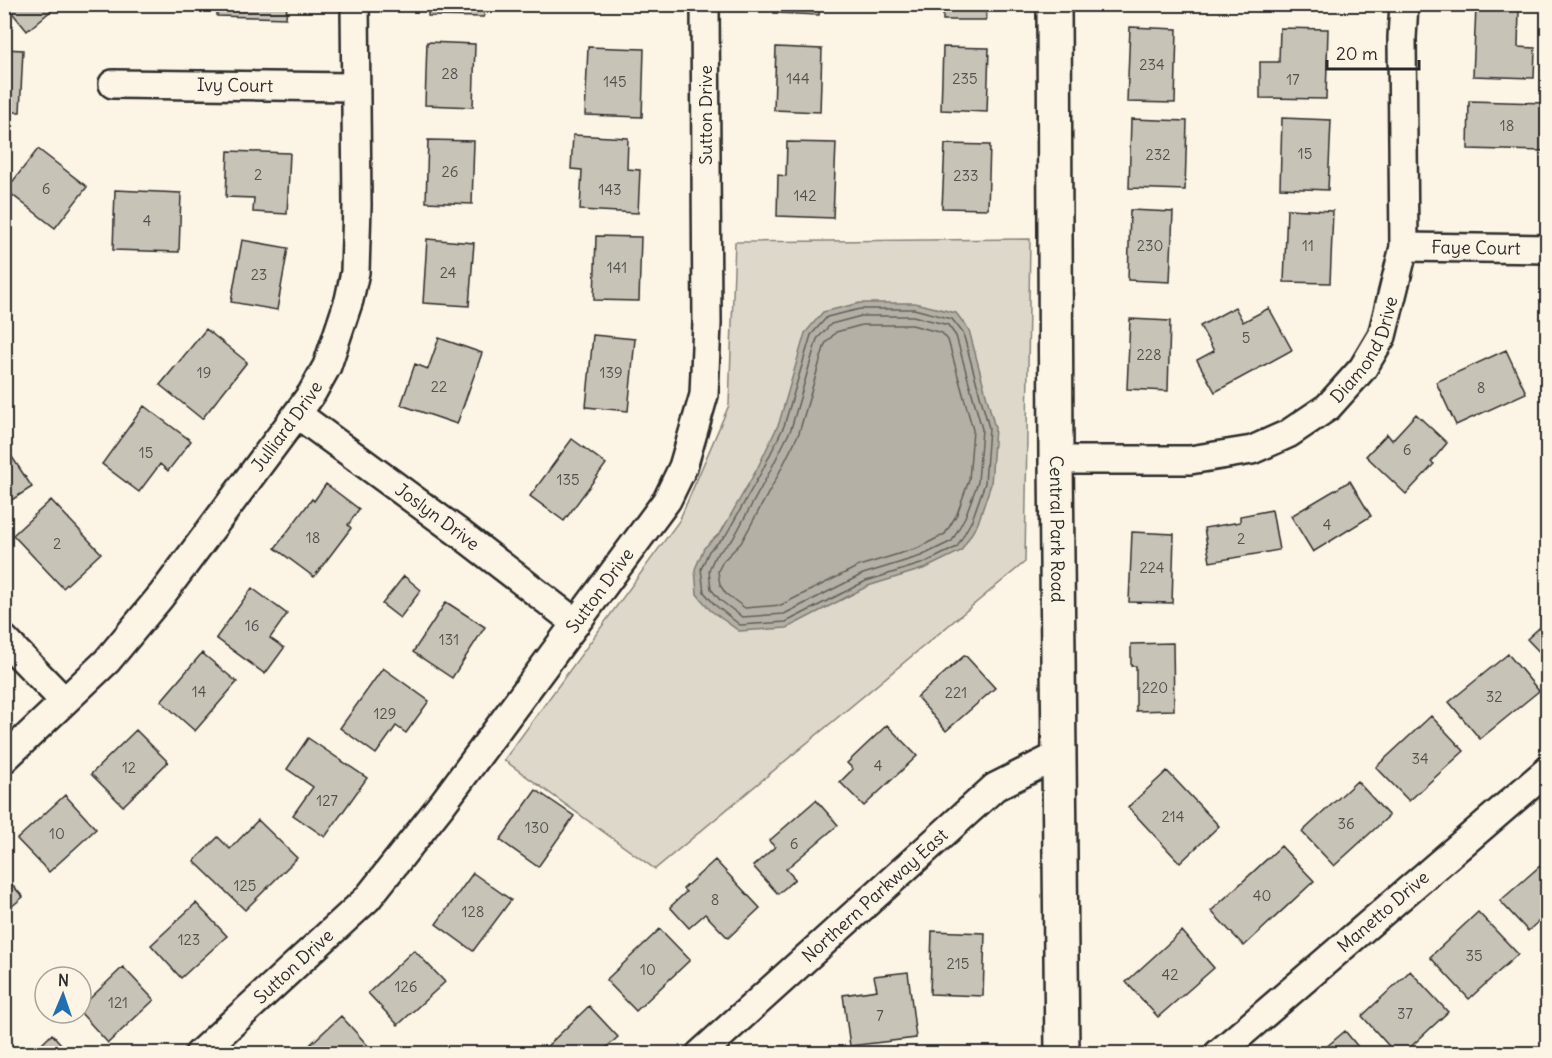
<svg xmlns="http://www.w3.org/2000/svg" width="1552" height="1058" viewBox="0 0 1552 1058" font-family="Delius,sans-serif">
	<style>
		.green { fill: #ded8ca; stroke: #84827a; stroke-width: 1.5 }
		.water { fill: #b4b0a5; stroke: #7d7b74; stroke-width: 1.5 }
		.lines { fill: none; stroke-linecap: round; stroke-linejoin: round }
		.shore { stroke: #62605c; stroke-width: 1.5 }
		.building { fill: #c8c3b7; stroke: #2b2b2b; stroke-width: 1.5 }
		.street-casing { stroke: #2b2b2b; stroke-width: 32 }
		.secondary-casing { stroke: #2b2b2b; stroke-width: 38 }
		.street { stroke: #fcf5e5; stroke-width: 27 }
		.secondary { stroke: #fcf5e5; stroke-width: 33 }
		.labels { text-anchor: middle; stroke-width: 4.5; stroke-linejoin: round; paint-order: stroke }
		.number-label { font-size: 15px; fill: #52514e }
		.street-label { font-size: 18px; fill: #2b2b2b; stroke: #fcf5e5 }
	</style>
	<rect width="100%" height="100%" fill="#fcf5e5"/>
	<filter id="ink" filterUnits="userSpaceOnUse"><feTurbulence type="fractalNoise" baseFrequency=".0167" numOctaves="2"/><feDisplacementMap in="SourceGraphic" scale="12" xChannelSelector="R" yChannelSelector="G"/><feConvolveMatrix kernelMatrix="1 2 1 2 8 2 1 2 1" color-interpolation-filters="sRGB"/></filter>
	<g filter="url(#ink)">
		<path class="green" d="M1030,239L1025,562L655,869L504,760L679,521L729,405L735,242Z"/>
		<path class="water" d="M860,303H915L956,313L969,330L995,428L991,484L978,523L961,551L926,568L868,586L787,628L739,631L710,610L697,594L695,569L704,548L721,532L757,469L779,423L805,333L823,312Z"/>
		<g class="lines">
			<path class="shore" d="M860,309H914L952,319L963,333L989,428L985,483L972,520L957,547L924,563L866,581L786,622L740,625L715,605L704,592L701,569L709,551L726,535L762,471L784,426L811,335L827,317Z
				M861,316H913L948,325L956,336L982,429L978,482L965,517L952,541L921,556L863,574L784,614L742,617L720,600L711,589L709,570L715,556L733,539L768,475L791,429L817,339L831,324Z
				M862,325H912L942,333L948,340L973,430L969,480L957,514L945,534L918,548L859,566L781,605L745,608L726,594L720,585L718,571L723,561L741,543L776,479L799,433L825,344L836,332Z"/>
		</g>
		<path class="building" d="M5,4H59L27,31Z
			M217,4H287L286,18L217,16Z
			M428,4H485L484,17L428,16Z
			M774,4H820L819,15L774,13Z
			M943,4H986V20H943Z
			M1126,4H1186V10L1126,7Z
			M1476,7L1519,9L1518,47L1535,48L1534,78L1473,76Z
			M1130,27L1177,29L1175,103L1127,102Z
			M1280,28L1328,29L1326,99L1260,98V62H1279Z
			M427,42L475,44L473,107L425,105Z
			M588,47L644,49L642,117L585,115Z
			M776,47L822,49L820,112L774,110Z
			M943,47L989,48L987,112L941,110Z
			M4,49L23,50L20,112H4Z
			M1469,101L1546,103L1544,151L1468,149Z
			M1282,118L1331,120L1328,190L1280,188Z
			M1131,119L1187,121L1185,190L1129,188Z
			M573,135L628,138L627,169L640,170L638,213L580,210L582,170L571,169Z
			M428,140L474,141L472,204L426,202Z
			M787,142L836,143L833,218L777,216L778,175L786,176Z
			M945,144L990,145L988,209L942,208Z
			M38,149L87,187L55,228L6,190Z
			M228,151L290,153L287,214L253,212L254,198L226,197Z
			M115,190L181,193L179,252L113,250Z
			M1287,209L1333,211L1330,283L1284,282Z
			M1130,210L1173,212L1170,282L1128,280Z
			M596,236L641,237L639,301L594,300Z
			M427,239L474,243L469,306L423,303Z
			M242,240L288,248L277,310L231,302Z
			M1235,307L1243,322L1269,308L1292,350L1215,392L1197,360L1214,351L1200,326Z
			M1130,319L1170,321L1168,391L1127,389Z
			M206,329L247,362L202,419L160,385Z
			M593,335L635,339L628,411L586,407Z
			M439,338L482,353L457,424L401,405L415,364L428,369Z
			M1506,350L1526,393L1456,425L1436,382Z
			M144,406L191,441L168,471L160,464L139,492L102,464Z
			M1416,414L1447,443L1431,462L1434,464L1406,494L1366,456L1387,434L1392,440Z
			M572,439L606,464L564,521L530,496Z
			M4,445L32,487L4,505Z
			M1350,481L1371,516L1313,552L1291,516Z
			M326,484L359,509L348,525L351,528L314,577L275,548L312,499L314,501Z
			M51,500L101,553L63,588L13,535Z
			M1272,510L1279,550L1210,562L1204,528L1240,522V516Z
			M1132,532L1174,534L1172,603L1129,602Z
			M404,576L421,590L400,618L382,604Z
			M252,588L287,614L270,638L284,648L265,674L216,638Z
			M446,602L485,627L452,678L413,652Z
			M1548,620V661L1527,639Z
			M1173,643L1174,710L1136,711V666H1131V644Z
			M202,653L237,682L195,731L161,701Z
			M1508,654L1539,691L1480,739L1449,702Z
			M965,655L995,688L946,731L917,697Z
			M383,668L429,701L406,733L396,726L376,754L340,728Z
			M1431,716L1464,751L1409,801L1376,767Z
			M887,725L917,756L864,806L840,782L853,769L847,763Z
			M136,730L168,762L123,806L91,774Z
			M308,738L367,778L325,837L293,815L313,787L287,769Z
			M1167,771L1219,826L1180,863L1128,807Z
			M1357,781L1389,816L1334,866L1302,832Z
			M536,790L574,816L538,867L500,840Z
			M65,795L96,829L49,872L17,839Z
			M816,800L838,825L786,869L795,879L778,894L753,866L775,847L769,841Z
			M258,820L297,858L245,910L194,861L218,837L230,849Z
			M1281,846L1314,881L1244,946L1211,911Z
			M1548,859V913L1528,931L1500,901Z
			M715,860L760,908L728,938L705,914L689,928L670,907L686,892L683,889Z
			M473,873L511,900L473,951L436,924Z
			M4,876L23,897L4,913Z
			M196,903L227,936L181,978L151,945Z
			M1478,912L1518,954L1469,999L1430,957Z
			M660,929L690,960L636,1011L606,980Z
			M932,931L985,933L983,996L930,994Z
			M1182,931L1214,968L1158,1017L1126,982Z
			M414,950L445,982L398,1025L368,993Z
			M123,967L154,1000L108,1043L81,1013V1007Z
			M1410,971L1448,1012L1403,1054H1396L1362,1016Z
			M908,972L916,1038L850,1046L843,995L877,990L874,976Z
			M589,1006L618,1037L599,1054H539Z
			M341,1016L371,1049L367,1054H300Z
			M1345,1031L1364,1054H1318Z
			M52,1034L70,1054H32Z"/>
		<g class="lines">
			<g class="street-casing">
				<g id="street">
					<path id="s1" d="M113,84L355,87"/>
					<path id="s2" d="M1404,247L1548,249"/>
					<path id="s3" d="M297,414L458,532L576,623"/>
					<path id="s4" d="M1056,460H1190L1252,450L1288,434L1328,407L1363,368L1382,336L1404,247L1402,38L1404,4"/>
					<path d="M4,639L64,701"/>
					<path id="s5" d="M4,759L107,661L161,596L297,414L312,393L327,366L349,300L355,272L357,205L355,4"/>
					<path id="s6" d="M199,1054L367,899L443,803L667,500L683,467L704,395L707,323L705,4"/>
					<path id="s7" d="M700,1054L995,787L1059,755"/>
					<path id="s8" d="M1218,1054L1548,770"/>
				</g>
			</g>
			<g class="secondary-casing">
				<g id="secondary">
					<path id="s9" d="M1054,4L1056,460L1062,1054"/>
				</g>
			</g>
			<use href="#street" class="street"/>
			<use href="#secondary" class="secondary"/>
		</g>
	</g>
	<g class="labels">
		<g class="number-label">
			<text x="1152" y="70">234</text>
			<text x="450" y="79">28</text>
			<text x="798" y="84">144</text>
			<text x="965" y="84">235</text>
			<text x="1293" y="85">17</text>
			<text x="615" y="87">145</text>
			<text x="1507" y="131">18</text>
			<text x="1305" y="159">15</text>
			<text x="1158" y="160">232</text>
			<text x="450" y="177">26</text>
			<text x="258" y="180">2</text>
			<text x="966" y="181">233</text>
			<text x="46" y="194">6</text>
			<text x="610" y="195">143</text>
			<text x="805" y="201">142</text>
			<text x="147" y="226">4</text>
			<text x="1150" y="251">230</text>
			<text x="1308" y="251">11</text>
			<text x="617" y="273">141</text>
			<text x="448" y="278">24</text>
			<text x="259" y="280">23</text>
			<text x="1246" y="343">5</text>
			<text x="1149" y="360">228</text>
			<text x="204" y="378">19</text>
			<text x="611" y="378">139</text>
			<text x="439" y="392">22</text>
			<text x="1481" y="393">8</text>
			<text x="1407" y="455">6</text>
			<text x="146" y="458">15</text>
			<text x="568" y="485">135</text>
			<text x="1327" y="530">4</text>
			<text x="313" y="543">18</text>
			<text x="1241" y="544">2</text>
			<text x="57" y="549">2</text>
			<text x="1152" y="573">224</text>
			<text x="252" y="631">16</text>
			<text x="449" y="645">131</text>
			<text x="1155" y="693">220</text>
			<text x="199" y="697">14</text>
			<text x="956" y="698">221</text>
			<text x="1494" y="702">32</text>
			<text x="385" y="719">129</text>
			<text x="1420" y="764">34</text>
			<text x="878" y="771">4</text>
			<text x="129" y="773">12</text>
			<text x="327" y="806">127</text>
			<text x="1173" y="822">214</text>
			<text x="1346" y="829">36</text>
			<text x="537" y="833">130</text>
			<text x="57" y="839">10</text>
			<text x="794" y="849">6</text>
			<text x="245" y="891">125</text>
			<text x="1262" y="901">40</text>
			<text x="715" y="905">8</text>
			<text x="473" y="917">128</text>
			<text x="189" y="945">123</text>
			<text x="1474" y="961">35</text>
			<text x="958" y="969">215</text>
			<text x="648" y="975">10</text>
			<text x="1170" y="980">42</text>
			<text x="406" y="992">126</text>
			<text x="118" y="1008">121</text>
			<text x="1405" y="1019">37</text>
			<text x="880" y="1021">7</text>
		</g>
		<g class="street-label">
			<text dy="6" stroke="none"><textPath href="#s1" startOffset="122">Ivy Court</textPath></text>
			<text transform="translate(706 115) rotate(-90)" y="6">Sutton Drive</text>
			<text dy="6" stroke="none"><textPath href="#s2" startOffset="72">Faye Court</textPath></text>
			<text dy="6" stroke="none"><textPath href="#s4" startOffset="354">Diamond Drive</textPath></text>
			<text dy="6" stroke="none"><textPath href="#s5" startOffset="438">Julliard Drive</textPath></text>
			<text dy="6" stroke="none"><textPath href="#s3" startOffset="174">Joslyn Drive</textPath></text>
			<text dy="6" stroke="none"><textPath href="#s9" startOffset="525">Central Park Road</textPath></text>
			<text dy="6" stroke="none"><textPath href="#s6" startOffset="615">Sutton Drive</textPath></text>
			<text dy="6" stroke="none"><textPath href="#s7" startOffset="236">Northern Parkway East</textPath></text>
			<text dy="6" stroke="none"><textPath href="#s8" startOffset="218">Manetto Drive</textPath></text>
			<text dy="6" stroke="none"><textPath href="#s6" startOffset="129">Sutton Drive</textPath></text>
		</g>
	</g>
	<rect width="1552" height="1058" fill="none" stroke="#fcf5e5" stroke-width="24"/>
	<rect x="12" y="12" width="1528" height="1034" fill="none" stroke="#2b2b2b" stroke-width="2" filter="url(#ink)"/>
	<g transform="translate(63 995) rotate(2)"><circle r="28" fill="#fcf5e5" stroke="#a8a49b" stroke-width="1.5"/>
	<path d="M0-4.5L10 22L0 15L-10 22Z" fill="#1f6fb2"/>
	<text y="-9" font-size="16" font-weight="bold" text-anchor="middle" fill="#2b2b2b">N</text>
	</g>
	<path d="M1327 60v9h92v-9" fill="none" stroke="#2b2b2b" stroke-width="3"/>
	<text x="1336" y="60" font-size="18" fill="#2b2b2b" stroke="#fcf5e5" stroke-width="4.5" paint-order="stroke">20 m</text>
</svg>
